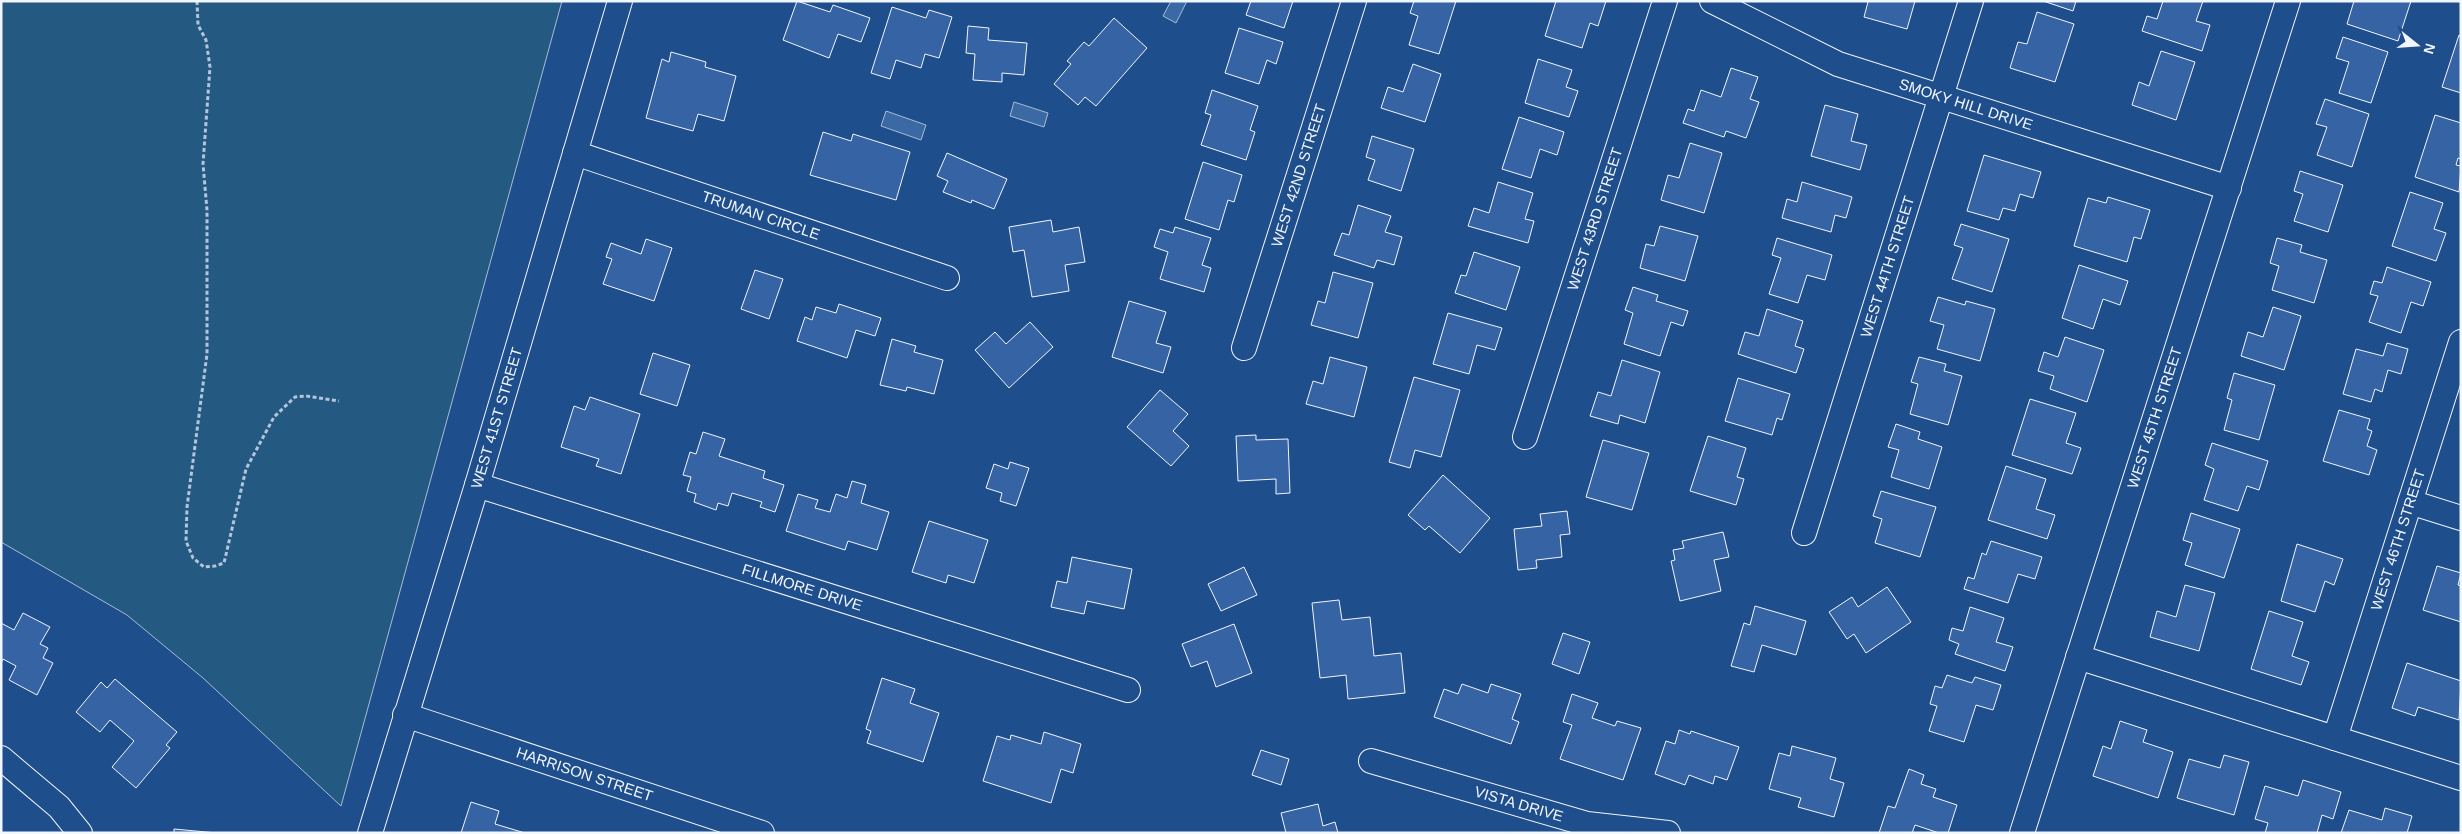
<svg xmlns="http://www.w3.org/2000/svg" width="2462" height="834" viewBox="0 0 2462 834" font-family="Helvetica,sans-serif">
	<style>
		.green { fill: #245a82; stroke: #a8bbd7 }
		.water { fill: #3b69a3; stroke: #a8bbd7 }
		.building { fill: #3563a3; stroke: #f2f6ff }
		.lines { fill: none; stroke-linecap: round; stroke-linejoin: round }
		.minor-casing { stroke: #f2f6ff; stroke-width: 26 }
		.path { stroke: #b3c4dc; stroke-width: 3; stroke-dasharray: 4 2.5; stroke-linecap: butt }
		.minor { stroke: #1f4e8c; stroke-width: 24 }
		.labels { text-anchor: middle; stroke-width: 4; stroke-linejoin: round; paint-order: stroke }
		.street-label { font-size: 15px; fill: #f2f6ff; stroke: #1f4e8c }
	</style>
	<rect width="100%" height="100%" fill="#1f4e8c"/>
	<path class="green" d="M1,1H562L341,806L203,678L127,615L1,542Z"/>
	<path class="water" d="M1171,1H1187L1176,23L1163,16Z
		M1014,102L1048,113L1044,127L1010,116Z
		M886,111L926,125L921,140L881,126Z"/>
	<path class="building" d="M797,1L830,12L833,5L870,18L861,42L838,34L829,58L783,40Z
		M1251,1H1293L1284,28L1246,15Z
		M1414,1H1456L1439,54L1409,45L1418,16L1410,13Z
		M1556,1H1606L1598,26L1590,23L1582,48L1545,36Z
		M1865,1H1915L1907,29L1864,17L1868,2Z
		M2043,1H2076L2073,11Z
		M2163,1H2203L2196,21L2210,25L2202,51L2142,31L2147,16L2157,19Z
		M2354,1H2411L2398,41L2347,24Z
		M892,7L926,18L929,10L952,17L939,58L925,54L921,68L896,60L890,79L871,73Z
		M2037,12L2074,24L2055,82L2010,68L2018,42L2027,44Z
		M1114,18L1147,48L1096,106L1085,97L1078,105L1054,84L1071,64L1067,61L1084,42L1089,46Z
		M968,26L989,28L988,40L1027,43L1024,75L1002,73V82L973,80L975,54L966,53Z
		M1239,28L1283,42L1276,64L1267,60L1259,84L1225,73Z
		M2459,35L2461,36V93L2442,87Z
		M2343,37L2388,52L2371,103L2339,93L2349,62L2336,58Z
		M2161,51L2195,62L2176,120L2132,105L2139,82L2149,86Z
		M671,52L706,62L705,67L736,76L724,121L698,114L693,131L646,118L662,59L669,62Z
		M1538,59L1572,70L1566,87L1578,91L1569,117L1525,103Z
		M1413,64L1441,74L1425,122L1381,108L1388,87L1403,92Z
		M1731,68L1758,77L1750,99L1759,102L1746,138L1726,131L1724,137L1683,123L1688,109L1694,111L1701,90L1721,97Z
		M1212,90L1258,106L1250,130L1255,132L1246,160L1201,145L1211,115L1205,113Z
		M2325,99L2369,114L2352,167L2317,155L2327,127L2316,124Z
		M1825,105L1858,114L1851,141L1867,145L1860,170L1811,156Z
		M2435,115L2461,123V159L2458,158L2456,165L2461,166L2459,192L2415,177Z
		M1519,117L1564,132L1557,155L1540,149L1531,178L1502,169Z
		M823,132L851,141L853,134L910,152L896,200L810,175Z
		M1372,136L1414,149L1401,191L1368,180L1375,160L1366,157Z
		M1690,143L1722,153L1704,213L1661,200L1668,175L1679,178Z
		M947,153L1007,179L994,209L972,200L971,203L943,192L948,181L937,176Z
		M1984,155L2041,172L2033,198L2020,194L2015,211L2003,208L1999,220L1967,211Z
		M1203,162L1242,175L1234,202L1228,200L1219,230L1185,219Z
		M2300,171L2343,185L2328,232L2294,221L2303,194L2294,191Z
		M1498,182L1533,193L1525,219L1534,221L1528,243L1468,226L1474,208L1489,213Z
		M1802,182L1852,197L1846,218L1835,215L1831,232L1782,218L1787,199L1797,202Z
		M2410,192L2443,203L2434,229L2446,233L2436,261L2392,246Z
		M2108,197L2150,210L2141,239L2134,237L2127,262L2074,246L2088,198L2106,203Z
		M1358,205L1391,216L1385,232L1402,237L1394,265L1377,260L1374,268L1334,255L1342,233L1349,235Z
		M1051,220L1053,232L1079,227L1085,262L1065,265L1069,291L1032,297L1024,250L1013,252L1009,227Z
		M1961,224L2009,239L1992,292L1952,279L1963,248L1954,245Z
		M1660,226L1698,236L1685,281L1640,268L1646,244L1654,246Z
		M1175,227L1211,238L1202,265L1211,268L1204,292L1160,279L1168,252L1154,247L1160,229L1173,233Z
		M1777,238L1832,255L1825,280L1807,275L1798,303L1769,294L1781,258L1772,255Z
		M2277,238L2302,245L2300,252L2327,260L2314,303L2272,290L2279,266L2270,263Z
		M646,239L672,248L654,301L603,284L612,259L606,257L611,243L641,254Z
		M1474,252L1520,267L1506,310L1455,293L1461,275L1466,276Z
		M2079,265L2128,281L2120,305L2103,299L2093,329L2062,318Z
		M2387,267L2431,282L2423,306L2411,302L2401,333L2369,322L2378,296L2370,294L2374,281L2382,283Z
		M755,270L783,279L769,319L741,309Z
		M1333,272L1373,283L1358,338L1311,325L1318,301L1325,303Z
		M1633,287L1658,295L1656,301L1688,311L1683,326L1671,322L1660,356L1624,344L1633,313L1625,310Z
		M1938,297L1965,305L1966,301L1995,309L1980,361L1937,349L1944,325L1930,321Z
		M1129,301L1166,312L1156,343L1171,347L1163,373L1112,357Z
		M839,304L881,318L875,336L856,330L847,358L797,341L805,317L812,320L816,307L836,313Z
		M2273,307L2301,316L2284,370L2241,356L2248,332L2263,337Z
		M1767,309L1803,321L1795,346L1804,349L1796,373L1738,354L1745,332L1759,336Z
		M1448,313L1502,328L1495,350L1477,345L1469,374L1433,364Z
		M1030,322L1053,347L1009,388L975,350L995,332L1006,344Z
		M2065,337L2104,350L2087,402L2050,389L2054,376L2038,371L2044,352L2058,357Z
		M892,339L916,346L914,352L943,360L934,394L907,387L906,391L880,385Z
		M2387,343L2408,349L2401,374L2388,370L2382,392L2375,389L2371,402L2343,394L2356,349L2383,356Z
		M653,353L690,365L677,406L640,394Z
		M1330,357L1367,367L1354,417L1306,404L1313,381L1323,384Z
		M1919,357L1946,364L1944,371L1962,376L1948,425L1910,414L1918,384L1911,382Z
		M1622,360L1660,372L1645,423L1620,415L1618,424L1590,416L1598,392L1611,396Z
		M2234,373L2275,385L2259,440L2224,430L2232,400L2227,398Z
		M1414,377L1460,390L1441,457L1415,450L1410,468L1389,462Z
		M1738,378L1790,394L1782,420L1777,418L1772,435L1725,421Z
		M1160,390L1188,414L1173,431L1189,446L1171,466L1127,427Z
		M590,397L640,414L621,474L596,466L599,459L561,447L574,406L585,410Z
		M2030,399L2076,413L2066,443L2081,448L2072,474L2012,455Z
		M2339,410L2370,419L2367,429L2372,431L2367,446L2377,450L2369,475L2323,461Z
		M1896,424L1920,432L1918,439L1942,447L1929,489L1891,477L1899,450L1888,447Z
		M703,432L725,439L719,456L765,471L763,478L784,485L775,512L760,507L762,502L732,493L728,506L718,503L716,510L694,502L696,494L687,491L691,477L683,475L690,452L696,454Z
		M1256,435V440L1288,439L1290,493L1276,494V479L1238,481L1236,436Z
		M1708,436L1746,448L1737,477L1744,479L1736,505L1690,491Z
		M1603,440L1649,453L1632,510L1586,497Z
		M2212,443L2268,461L2259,490L2247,486L2238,511L2204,500L2214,469L2205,465Z
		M1010,462L1029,468L1016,506L1000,501L1002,493L986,488L994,464L1008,469Z
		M2006,466L2046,479L2036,509L2055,515L2047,539L1988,520Z
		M1443,475L1490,518L1460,553L1429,526L1425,530L1408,515Z
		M852,481L866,485L861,503L889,512L877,550L848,541L845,550L786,531L798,494L818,500L815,508L830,512L836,494L847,498Z
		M1881,491L1936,507L1920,557L1875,543L1882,519L1873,516Z
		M1567,511L1570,534L1560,535L1562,557L1536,560L1537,568L1518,570L1514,529L1542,526L1540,514Z
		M2191,513L2240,529L2224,578L2185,565L2192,543L2183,540Z
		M929,521L988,540L974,583L948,575L946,583L912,572Z
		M1723,532L1729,557L1714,560L1721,591L1680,601L1671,561L1675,560L1673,550L1684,548L1682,541Z
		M1991,541L2042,557L2035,579L2018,574L2008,603L1964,589L1968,577L1974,579L1982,553L1986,555Z
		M2297,544L2343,559L2334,585L2325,581L2315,612L2281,601Z
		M1072,557L1132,569L1124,609L1087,601L1084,614L1051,607L1057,581L1067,583Z
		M2437,566L2461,573L2458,585L2461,586V622L2423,610Z
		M1244,567L1257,595L1221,611L1208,584Z
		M2185,585L2215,593L2199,651L2150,637L2157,611L2176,617Z
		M1887,587L1911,622L1866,653L1854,634L1847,639L1829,612L1852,597L1858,607Z
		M1339,600L1342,620L1370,617L1374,656L1401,653L1405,693L1348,699L1346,675L1320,678L1312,603Z
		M1755,606L1806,621L1796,655L1762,645L1754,672L1731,666L1744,623L1750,625Z
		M1970,607L2004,618L1996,642L2013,647L2005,671L1955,654L1959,644L1949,640L1952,628L1963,631Z
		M2269,611L2303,622L2292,656L2309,662L2301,685L2251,669Z
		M23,613L50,627L40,644L48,648L43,658L53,663L37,695L9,680L16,666L3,659L1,663V623L14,630Z
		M1234,624L1252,673L1216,687L1207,661L1191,667L1182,644Z
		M1563,633L1590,642L1579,674L1552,664Z
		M2407,663L2461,681L2459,720L2418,707L2415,716L2392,708Z
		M1947,675L1972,683L1975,677L2001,685L1993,710L1976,705L1964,742L1929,731L1937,706L1930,704L1935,686L1942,688Z
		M882,678L915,689L910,703L939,713L923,762L867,743L871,731L866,729Z
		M115,679L177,732L166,745L170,748L136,788L112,767L134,741L110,720L100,732L76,712L101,682L107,688Z
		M1462,684L1488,693L1491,684L1521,694L1512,719L1519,722L1511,744L1434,717L1444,689L1458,694Z
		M1572,694L1598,703L1592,718L1615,726L1617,721L1641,728L1623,780L1560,759L1572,725L1563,722Z
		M2120,721L2147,730L2143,742L2173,752L2158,798L2093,776L2103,746L2111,749Z
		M1679,730L1690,734L1691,731L1739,747L1727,780L1715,776L1713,784L1689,775L1685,785L1655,774L1666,741L1675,744Z
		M1044,732L1081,744L1073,773L1061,769L1051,803L983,781L997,736L1010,740L1011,735L1041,744Z
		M1792,746L1836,758L1830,779L1844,783L1834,817L1798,807L1801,798L1769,789L1779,753L1790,756Z
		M1261,750L1289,759L1281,785L1252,775Z
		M2224,755L2249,762L2234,815L2177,798L2189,759L2220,768Z
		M1909,769L1924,775L1921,784L1936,789L1933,797L1957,805L1948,833H1939L1915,825L1912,833H1879L1888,806L1895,808Z
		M2303,780L2341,792L2333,819L2322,815L2317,833H2265L2268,823L2255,819L2265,786L2298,796Z
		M471,802L499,811L495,824L525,833H461Z
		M1318,804L1323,826L1335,822L1338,833H1286L1281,813Z
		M2385,808L2412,816L2407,833H2341L2349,810L2382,820Z
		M174,829L217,833H174Z"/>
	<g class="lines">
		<g class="minor-casing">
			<g id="minor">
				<path id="s1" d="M1712,1L1838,64L2229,188"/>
				<path id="s2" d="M575,153L947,278"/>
				<path id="s3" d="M1244,348L1354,1"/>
				<path id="s4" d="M1525,437L1665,1"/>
				<path id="s5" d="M477,485L1128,690"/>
				<path d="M2410,502L2461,518"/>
				<path id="s6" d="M1804,533L1971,1"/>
				<path d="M2078,657L2461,778"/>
				<path id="s7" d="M405,715L762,833"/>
				<path id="s8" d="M2335,738L2461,342"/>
				<path d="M1,758L59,807L80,833"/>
				<path id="s9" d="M1371,761L1587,824L1668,833"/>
				<path id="s10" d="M370,833L477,485L620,1"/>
				<path id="s11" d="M2022,833L2288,1"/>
			</g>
		</g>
		<path class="path" d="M197,1L198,25L206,40L210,67L203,164L207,210V354L187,507L186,541L193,558L204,567L215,566L224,563L246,469L274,417L295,397L306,396L339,401"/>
		<use href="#minor" class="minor"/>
	</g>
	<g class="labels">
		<g class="street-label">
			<text dy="5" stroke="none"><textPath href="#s1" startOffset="275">SMOKY HILL DRIVE</textPath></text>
			<text dy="5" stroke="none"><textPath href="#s3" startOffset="181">WEST 42ND STREET</textPath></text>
			<text dy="5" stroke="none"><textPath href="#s2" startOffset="196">TRUMAN CIRCLE</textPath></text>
			<text dy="5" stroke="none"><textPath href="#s4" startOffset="229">WEST 43RD STREET</textPath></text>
			<text dy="5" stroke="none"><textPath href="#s6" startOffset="279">WEST 44TH STREET</textPath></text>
			<text dy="5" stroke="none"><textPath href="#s11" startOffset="436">WEST 45TH STREET</textPath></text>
			<text dy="5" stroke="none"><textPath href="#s10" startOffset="434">WEST 41ST STREET</textPath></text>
			<text dy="5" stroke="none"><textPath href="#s8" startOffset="208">WEST 46TH STREET</textPath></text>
			<text dy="5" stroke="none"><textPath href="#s5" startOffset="341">FILLMORE DRIVE</textPath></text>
			<text dy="5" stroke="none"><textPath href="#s7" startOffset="189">HARRISON STREET</textPath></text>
			<text dy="5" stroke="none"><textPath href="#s9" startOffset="154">VISTA DRIVE</textPath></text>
		</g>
	</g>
	<rect width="2462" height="834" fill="none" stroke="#f2f6ff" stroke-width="5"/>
	<g transform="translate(2417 45) rotate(107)" stroke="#1f4e8c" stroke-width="4" paint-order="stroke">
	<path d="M0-4L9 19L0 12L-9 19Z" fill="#f2f6ff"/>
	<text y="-8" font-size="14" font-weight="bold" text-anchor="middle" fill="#f2f6ff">N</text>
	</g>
</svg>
